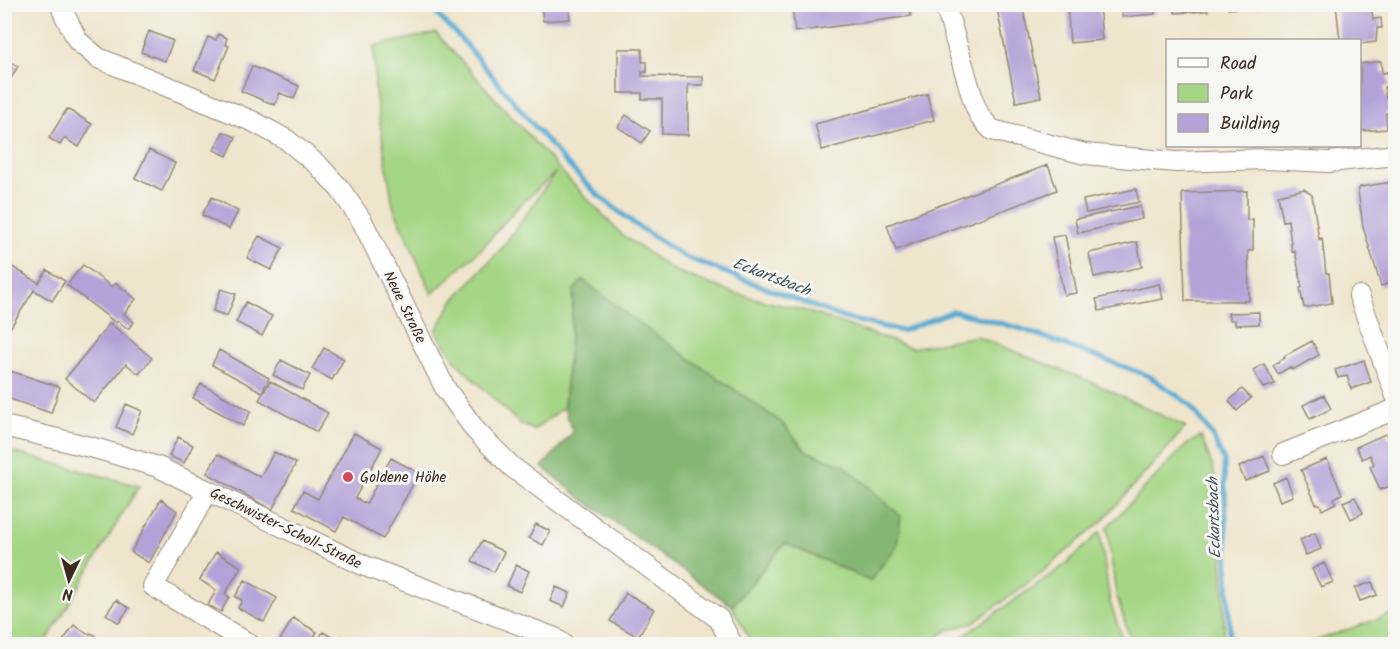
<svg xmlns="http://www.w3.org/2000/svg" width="1400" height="649" viewBox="0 0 1400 649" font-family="Kalam,sans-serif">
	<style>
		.green { fill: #a5d685; stroke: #708052; stroke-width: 1.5 }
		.forest { fill: #84b772; stroke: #607048; stroke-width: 1.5 }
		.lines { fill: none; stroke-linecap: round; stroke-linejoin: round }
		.stream { stroke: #56aad1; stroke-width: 5 }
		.building { fill: #b3a1d8 }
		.minor-casing { stroke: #958875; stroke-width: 22 }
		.minor { stroke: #fff; stroke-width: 20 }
		.poi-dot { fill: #d1495b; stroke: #f6f6f2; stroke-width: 2 }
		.labels { text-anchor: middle; stroke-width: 6; stroke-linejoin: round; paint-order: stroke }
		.street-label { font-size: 15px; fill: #3b2a1e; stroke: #f6f6f2 }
		.poi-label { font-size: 15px; fill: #3b2a1e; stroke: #f6f6f2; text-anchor: start }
		.water-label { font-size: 16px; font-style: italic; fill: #44575d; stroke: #f6f6f2 }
	</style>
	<rect width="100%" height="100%" fill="#f6f6f2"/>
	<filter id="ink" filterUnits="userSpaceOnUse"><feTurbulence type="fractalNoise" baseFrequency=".0167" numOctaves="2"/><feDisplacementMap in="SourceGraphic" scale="12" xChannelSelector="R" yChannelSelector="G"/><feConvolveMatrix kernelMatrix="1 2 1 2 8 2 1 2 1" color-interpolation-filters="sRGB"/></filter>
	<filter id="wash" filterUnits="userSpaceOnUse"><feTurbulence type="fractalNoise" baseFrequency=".008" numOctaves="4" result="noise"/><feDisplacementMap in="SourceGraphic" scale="24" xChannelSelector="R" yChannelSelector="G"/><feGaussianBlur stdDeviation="1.35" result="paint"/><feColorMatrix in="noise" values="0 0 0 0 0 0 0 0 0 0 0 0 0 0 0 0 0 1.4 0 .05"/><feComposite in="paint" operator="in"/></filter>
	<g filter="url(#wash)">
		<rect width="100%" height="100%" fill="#efe5cc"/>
		<path class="green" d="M436,33L559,169L621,234L673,270L733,293L806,311L912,348L976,336L1089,381L1186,427L1101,522L1040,574L973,623L947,630L929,644H752L732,606L785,543L870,581L844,465L806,451L781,422L640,324L583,280L574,290L564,407L534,430L520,424L458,364L436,331L453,301L502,248L556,172L517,208L482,248L432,294L393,206L375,91L374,46Z
			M1201,436L1213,468L1219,499L1224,597V644H1132L1116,594L1107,527L1186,445Z
			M5,450L139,486L45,644H5Z
			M1100,532L1110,602L1124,644H952L1066,564Z
			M1395,613V644H1306Z"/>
		<path class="forest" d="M583,280L640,324L781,422L806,451L844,465L901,516L897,546L870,581L785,543L732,606L581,498L542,467L573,432L564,407L574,290Z"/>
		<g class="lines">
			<path class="stream" d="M427,4L463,41L563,160L597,194L636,225L683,256L844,318L902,331L953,311L1019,328L1149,376L1189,404L1212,435L1224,461L1230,644"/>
		</g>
		<g id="blocks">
			<path class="building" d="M541,4H569L570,19L543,21Z
				M811,4H910L911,16L795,32L792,7Z
				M996,4H1022L1041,97L1016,102Z
				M1067,4H1099L1102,40L1070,43Z
				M1122,4H1154L1155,14L1122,17Z
				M1174,4H1207L1208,11L1175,13Z
				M1228,4H1260L1261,7L1228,9Z
				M1336,4H1371L1373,19L1381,18L1382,28H1377L1376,42L1360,44V40H1340Z
				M149,31L173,41L165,61L141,52Z
				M218,34L227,38L225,44L229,46L215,79L194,70L208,37L216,40Z
				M618,49H642V62H647V72H642V76L703,77V85H688V135L662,134V99H642V93H618Z
				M4,59L18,66L6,87L4,86Z
				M1381,61L1382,73L1387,72L1389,86L1384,87L1386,98H1391L1392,113H1386L1387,129L1360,131V64Z
				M252,66L299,86L294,99L280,93L275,105L241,91Z
				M927,94L934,120L822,150L815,124Z
				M67,109L92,124L79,147L64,138L60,145L49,138Z
				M626,115L650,131L642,143L618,127Z
				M223,132L236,137L227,156L214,150Z
				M149,150L175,163L162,191L135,178Z
				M1048,165L1057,190L896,250L887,225Z
				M1392,182L1395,193V281L1381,286L1363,227L1358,191L1360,187Z
				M1136,189L1139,202L1086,213L1083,200Z
				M1304,189L1312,195L1319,239L1322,238L1326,273H1329L1332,303L1304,308L1300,288L1302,287L1295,251L1292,252L1288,220L1283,221L1278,195Z
				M1247,191V220L1253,219V250L1248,251L1249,301H1185L1182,193Z
				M212,197L238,211L229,229L202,215Z
				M1140,206L1142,219L1078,233L1075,219Z
				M1065,235L1077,293L1064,295L1052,237Z
				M259,236L283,248L271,270L247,258Z
				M1137,242L1142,267L1094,277L1089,253Z
				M83,265L112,287L116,283L136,299L124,314L134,322L128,329L118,321L116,323L67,285Z
				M11,266L39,283L47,270L65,281L52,301L34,290L4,338V276Z
				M1159,284L1163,299L1099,311L1096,299Z
				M221,289L236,294L227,316L213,311Z
				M246,302L272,316L262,336L236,322Z
				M1259,312V324L1235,325V320H1230V316H1228V313Z
				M110,323L152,358L139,374L126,364L94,403L65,379Z
				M1312,341L1319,355L1292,370L1290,367L1278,374L1273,365L1285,358L1284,356Z
				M324,348L344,359L332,380L312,369Z
				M219,350L269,378L262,392L212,365Z
				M281,360L310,375L302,390L273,375Z
				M1364,360L1371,382L1351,389L1347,376L1338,378L1335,370Z
				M1264,364L1275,384L1263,388L1253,370Z
				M4,369L60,387L51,413L4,397Z
				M270,381L328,413L317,432L259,400Z
				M201,384L251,411L243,426L193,398Z
				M1242,389L1251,398L1237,411L1229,401Z
				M1324,395L1331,409L1310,419L1303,405Z
				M126,404L142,411L132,434L116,427Z
				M354,433L382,448L355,498L366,504L391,458L419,473L383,539L344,517L336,531L294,508L303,491L318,499Z
				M1385,434L1395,442V484L1380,490L1370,466L1374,464L1370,455L1362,459L1356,447Z
				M178,437L193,445L184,463L169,456Z
				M274,452L296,463L272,510L207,473L218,454L260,477Z
				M1264,456L1270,471L1245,481L1239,467Z
				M1327,459L1342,494L1334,498L1336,503L1322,510L1320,504H1316L1301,470Z
				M1286,477L1293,496L1280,501L1273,483Z
				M1355,497L1363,513L1351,519L1343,502Z
				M161,499L177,511L149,563L131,552Z
				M536,524L550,531L543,545L529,538Z
				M1315,533L1321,549L1306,555L1300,540Z
				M482,541L504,552L494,572L472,561Z
				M216,552L241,567L225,594L229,597L221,612L208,605L216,590L200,580Z
				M1324,563L1333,582L1321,587L1312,569Z
				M516,565L529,571L520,592L507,586Z
				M245,580L277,598L264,622L238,608L242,600L235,597Z
				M1372,582L1377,595L1360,601L1355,588Z
				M556,587L570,593L564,607L550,601Z
				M626,593L654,609L638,637L610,621Z
				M116,600L129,608L119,623L106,614Z
				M293,618L317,632L310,644H288L280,640Z
				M74,625L89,635L90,633L95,635L90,643L88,641L86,644H61Z
				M323,632L334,638L331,644H316Z
				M341,636L356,644H336Z"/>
		</g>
	</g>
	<g filter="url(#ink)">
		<use href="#blocks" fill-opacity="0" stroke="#958875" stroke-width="1.5"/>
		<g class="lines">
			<g class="minor-casing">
				<path id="minor" d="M62,4L63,12L78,41L98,58L252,121L287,140L319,166L340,189L362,221L445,388L476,431L512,467L719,619L732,644
					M945,4L974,103L980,117L992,130L1085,154L1176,162L1266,159L1329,162L1396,155
					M1359,296L1396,396
					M4,426L98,449L158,467L365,566L555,638L563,644
					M1283,454L1396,409
					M208,491L153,586L249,644"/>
			</g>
			<use href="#minor" class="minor"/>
		</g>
	</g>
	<circle class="poi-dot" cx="348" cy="477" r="6"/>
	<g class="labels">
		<g class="street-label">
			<text transform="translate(405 307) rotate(64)" y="5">Neue Straße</text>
			<text transform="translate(286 528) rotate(26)" y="5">Geschwister-Scholl-Straße</text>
		</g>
		<g class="poi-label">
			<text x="360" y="482">Goldene Höhe</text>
		</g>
		<g class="water-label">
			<text transform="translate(772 276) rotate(21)" y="6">Eckartsbach</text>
			<text transform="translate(1213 518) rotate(-92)" y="6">Eckartsbach</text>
		</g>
	</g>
	<rect width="1400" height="649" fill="none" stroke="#f6f6f2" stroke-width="24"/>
	<rect x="1166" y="39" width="195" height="108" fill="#f6f6f2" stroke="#aba49d" stroke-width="1.5"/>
	<rect x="1178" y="58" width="30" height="9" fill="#ffffff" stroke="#aba49d" stroke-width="1.5"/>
	<text x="1220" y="69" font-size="18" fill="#3b2a1e">Road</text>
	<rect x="1178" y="84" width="30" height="18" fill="#a5d685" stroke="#aba49d" stroke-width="1.5"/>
	<text x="1220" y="99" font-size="18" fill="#3b2a1e">Park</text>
	<rect x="1178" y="114" width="30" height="18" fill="#b3a1d8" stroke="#aba49d" stroke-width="1.5"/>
	<text x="1220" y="129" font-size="18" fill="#3b2a1e">Building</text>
	<g transform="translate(69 580) rotate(185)" stroke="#f6f6f2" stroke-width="4.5" paint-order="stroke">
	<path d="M0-4.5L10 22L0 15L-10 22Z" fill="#3b2a1e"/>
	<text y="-9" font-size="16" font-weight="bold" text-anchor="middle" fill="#3b2a1e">N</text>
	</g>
</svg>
